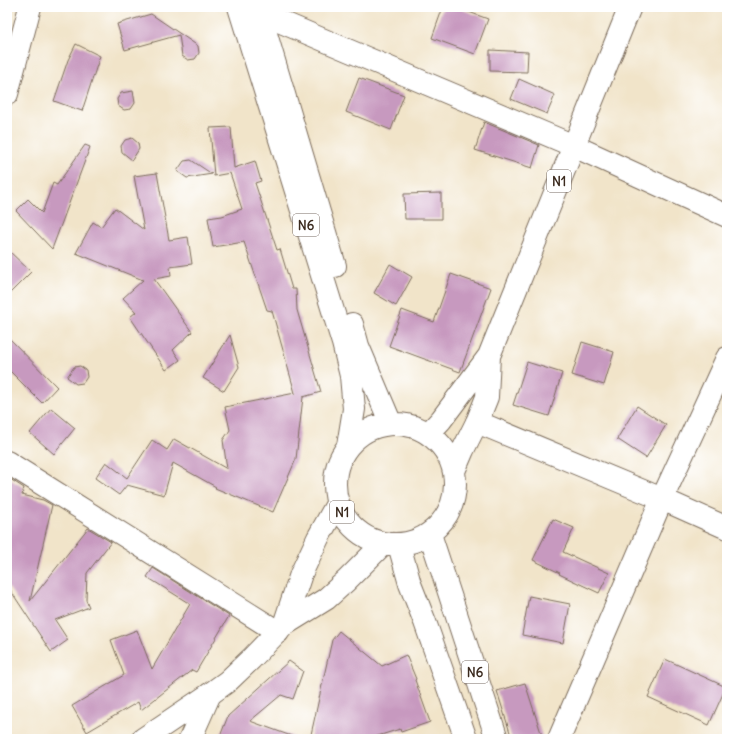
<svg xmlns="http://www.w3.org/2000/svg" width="734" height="746" viewBox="0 0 734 746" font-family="Delius,sans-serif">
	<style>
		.building { fill: #c799bf }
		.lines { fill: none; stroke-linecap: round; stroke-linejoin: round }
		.minor-casing { stroke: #7b6b5a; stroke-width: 24 }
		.highway-casing { stroke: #7b6b5a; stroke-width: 24 }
		.minor { stroke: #fff; stroke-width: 22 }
		.highway { stroke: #fff; stroke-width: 22 }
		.labels { text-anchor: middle; stroke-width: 3; stroke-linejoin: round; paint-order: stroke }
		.shield { fill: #fff; stroke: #766a62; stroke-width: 1 }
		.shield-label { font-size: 13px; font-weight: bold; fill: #3b2a1e }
	</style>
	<rect width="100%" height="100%" fill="#fff"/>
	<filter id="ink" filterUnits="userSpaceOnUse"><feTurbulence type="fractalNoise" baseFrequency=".025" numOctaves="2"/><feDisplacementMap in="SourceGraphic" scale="8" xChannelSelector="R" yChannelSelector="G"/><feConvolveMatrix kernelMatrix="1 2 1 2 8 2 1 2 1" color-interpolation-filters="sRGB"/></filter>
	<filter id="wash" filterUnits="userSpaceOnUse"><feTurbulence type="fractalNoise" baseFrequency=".012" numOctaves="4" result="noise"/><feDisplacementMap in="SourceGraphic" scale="16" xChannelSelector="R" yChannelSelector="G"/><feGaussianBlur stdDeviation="0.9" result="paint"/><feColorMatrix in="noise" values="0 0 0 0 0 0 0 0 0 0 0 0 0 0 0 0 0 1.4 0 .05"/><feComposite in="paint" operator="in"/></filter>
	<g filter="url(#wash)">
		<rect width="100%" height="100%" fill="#f1e4c9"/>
		<g id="blocks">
			<path class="building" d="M443,7H455L488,19L475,54L432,38Z
				M151,14L198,46L199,53L195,59L188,60L182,56L179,35L125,50L117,24Z
				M76,44L100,56L82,111L54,101L68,60Z
				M490,50L528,52L527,72L490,71Z
				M359,78L404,95L391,130L346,112Z
				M519,79L555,95L547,114L511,99Z
				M133,91L135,103L131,109L124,110L118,106L117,99L121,93Z
				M484,122L539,145L532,168L475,150Z
				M231,127L234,168L255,161L261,181L255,183L277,250L280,249L292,289H296L297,310L321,392L303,397L296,459L273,512L215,488L216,487L173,463L164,495L127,485L119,495L95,478L106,462L127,478L152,440L167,450L174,439L227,469L223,440L230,430L225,407L295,393L272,311L267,310L244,242L213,247L208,218L222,216L242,209L230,173L214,176L210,128Z
				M132,138L138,143L139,149L132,160L122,152L121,146L125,140Z
				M85,145L90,147L52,249L16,211L28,199L42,213L53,183L57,185Z
				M191,160L212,174L187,178L177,171L184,161Z
				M157,173L169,240L188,237L192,264L170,267L171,276L154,279L192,332L173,350L180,360L166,370L130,317L136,312L123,298L143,280L76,253L93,222L101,227L115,208L144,230L134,176Z
				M441,193V219H405L404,194Z
				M7,249L31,272L7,296Z
				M390,264L412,277L396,306L374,293Z
				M451,274L491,288L460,372L389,346L402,310L434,322Z
				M230,335L239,367L224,391L203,378Z
				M7,336L57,387L42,403L7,368Z
				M582,342L614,352L604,385L572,375Z
				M527,362L562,373L549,416L513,405Z
				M80,366L86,370L87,377L83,383L76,384L67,377L74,367Z
				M637,406L666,425L646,458L617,439Z
				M51,408L75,428L54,454L30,433Z
				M7,477L24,488L22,495L43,500L52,505L30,601L88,528L111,542L87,573L86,600L89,607L55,620L68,640L51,652L7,585Z
				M553,519L574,528L563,552L609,573L599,593L559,574L560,573L533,560Z
				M153,568L229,616L196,672L192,670L141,710L138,702L87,732L72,706L124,675L111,640L137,630L152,669L190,604L147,577Z
				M529,596L570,604L563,643L522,635Z
				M339,631L382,666L406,655L416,679L415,680L430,722L401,732L400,729L368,739H310L332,640Z
				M665,659L726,687L709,725L648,697Z
				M289,661L303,671L293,699L281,695L250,721L294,737L293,739H219L228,716Z
				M525,683L543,739H512L497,691Z"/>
		</g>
	</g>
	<g filter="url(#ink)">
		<use href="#blocks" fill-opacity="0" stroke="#7b6b5a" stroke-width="1"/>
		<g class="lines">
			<g class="minor-casing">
				<path id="minor" d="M260,13L574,146L727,216
					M7,94L30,7
					M477,422L662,499L727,528
					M7,462L278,632
					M190,739L210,694
					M559,739L662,499L727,358"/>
			</g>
			<g class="highway-casing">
				<path id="highway" d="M239,7L343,343L351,376L354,409L348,446
					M258,7L335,266
					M352,324L358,346L391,424
					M335 484a60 60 0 1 1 120 0a60 60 0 1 1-120 0Z
					M428,434L441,420L489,356L630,7
					M454,471L463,450L477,422L487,397L489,356
					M430,534L497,739
					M399,545L410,584L425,622L466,739
					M284,625L301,574L318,538L338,502
					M143,739L210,694L228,681L251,659L284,625L326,599L346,581L383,544"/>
			</g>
			<use href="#minor" class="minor"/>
			<use href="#highway" class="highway"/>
		</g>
	</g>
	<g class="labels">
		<g class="shield">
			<rect x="547" y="170" width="24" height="22" rx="3"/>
			<rect x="293" y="214" width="26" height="22" rx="3"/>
			<rect x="330" y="501" width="24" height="22" rx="3"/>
			<rect x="462" y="661" width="26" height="22" rx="3"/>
		</g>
		<g class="shield-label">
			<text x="559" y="186">N1</text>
			<text x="306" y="230">N6</text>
			<text x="342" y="517">N1</text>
			<text x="475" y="677">N6</text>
		</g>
	</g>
	<rect width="734" height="746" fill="none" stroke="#fff" stroke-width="24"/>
</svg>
